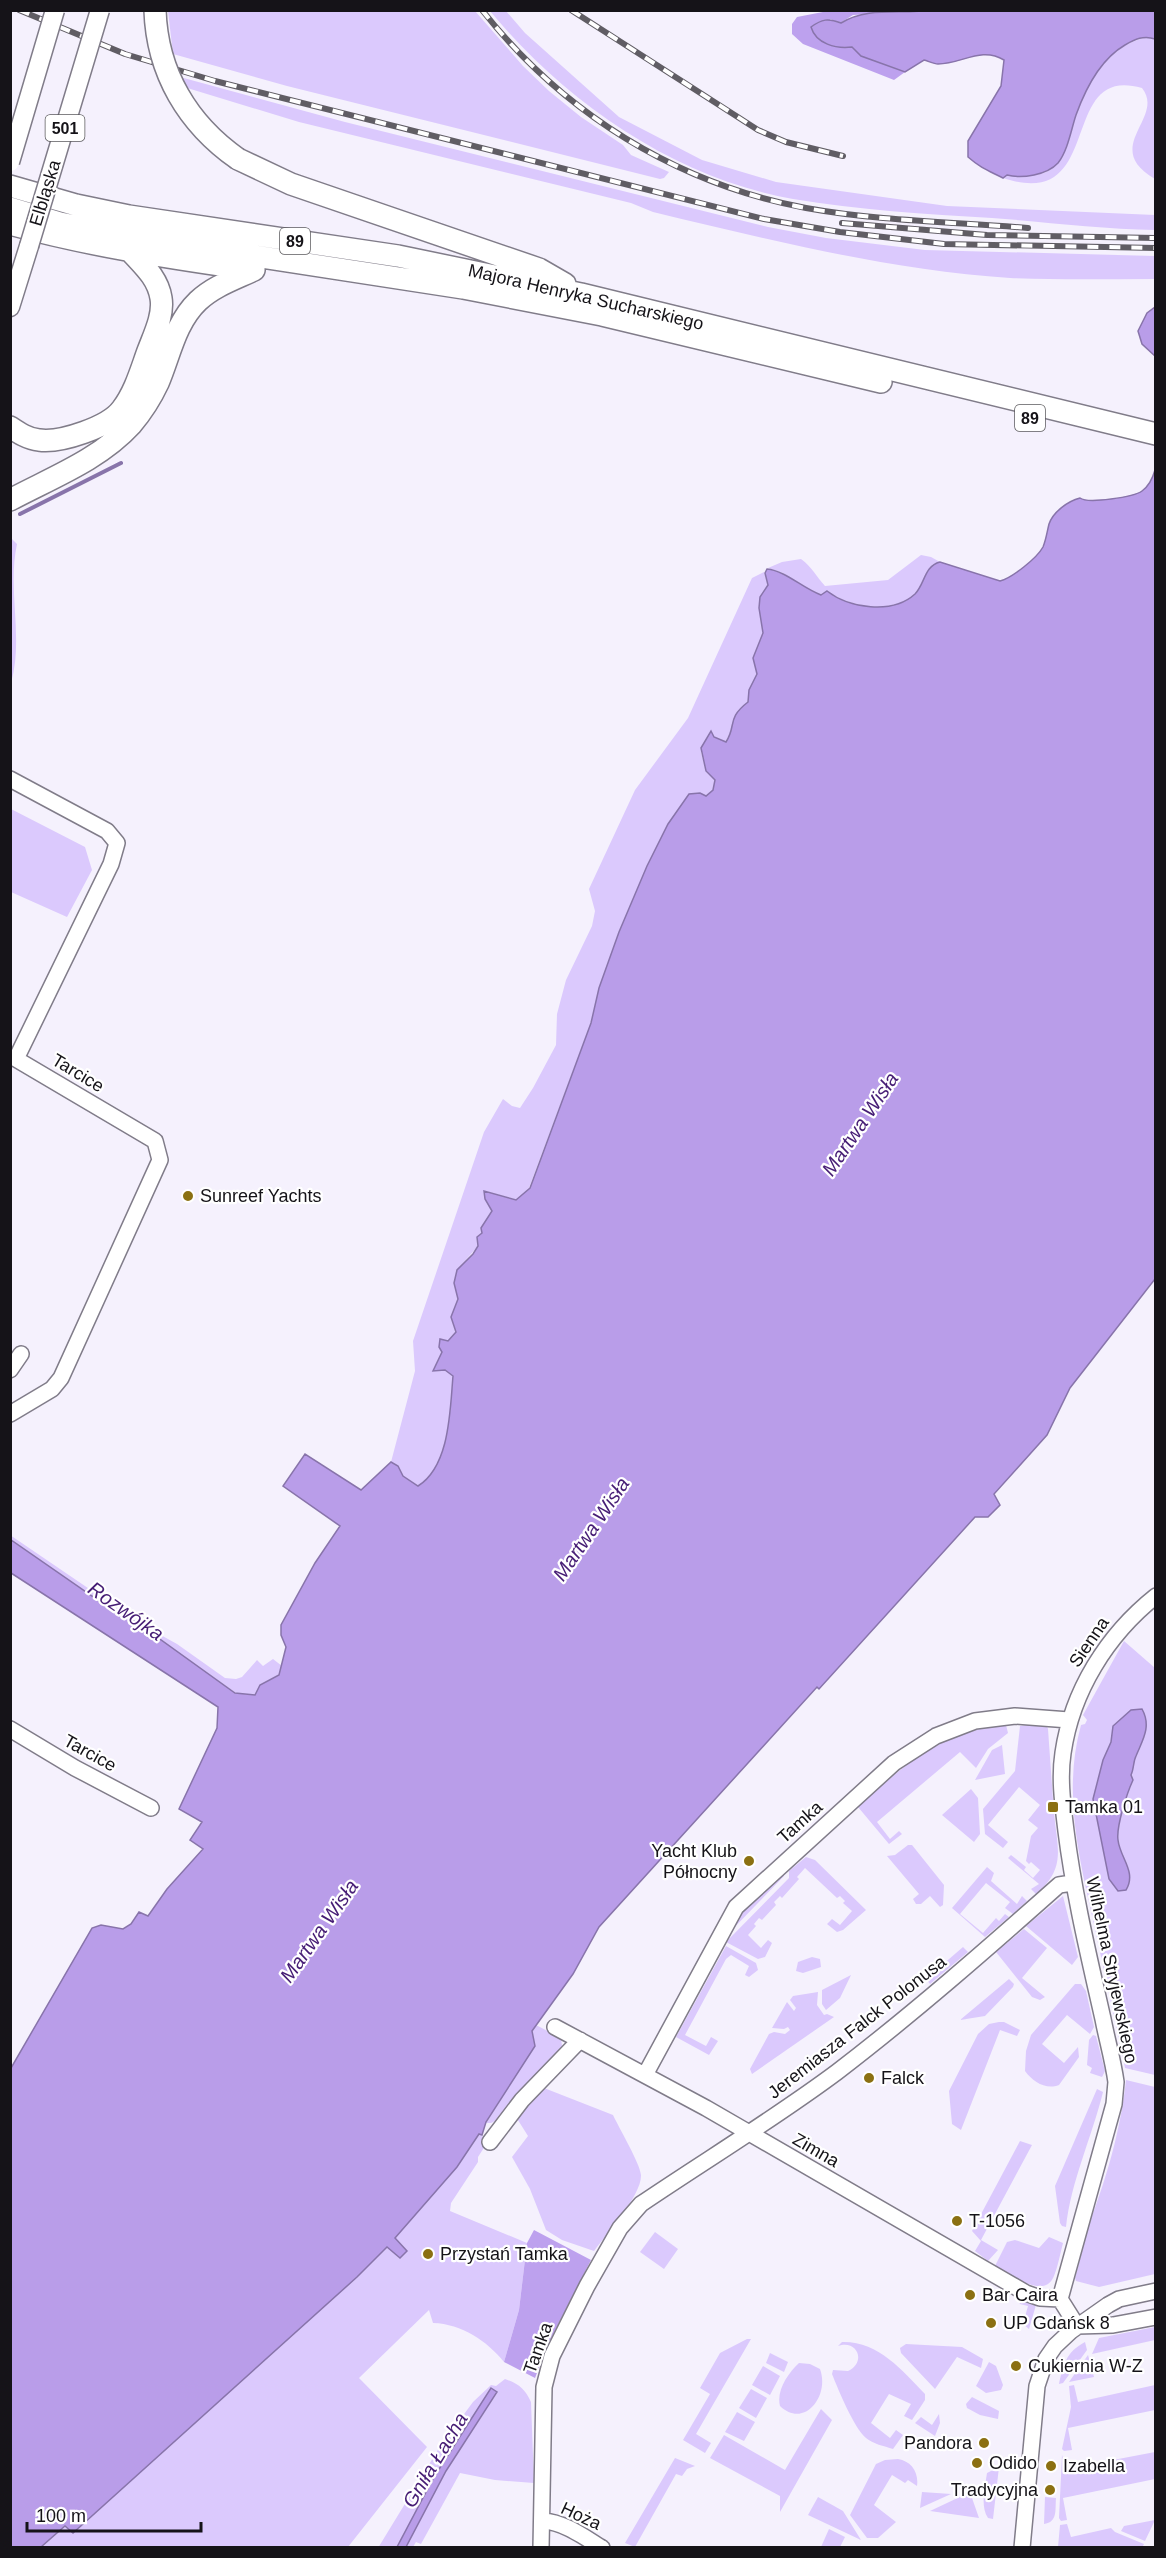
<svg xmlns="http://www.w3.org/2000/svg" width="1166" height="2558" viewBox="0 0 1166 2558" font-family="Arial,sans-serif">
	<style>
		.green { fill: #dbc9fd }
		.forest { fill: #bda1ee }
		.water { fill: #b99de9; stroke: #8874aa; stroke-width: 1.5 }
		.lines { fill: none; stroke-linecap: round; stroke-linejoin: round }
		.stream { stroke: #8874aa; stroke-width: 4 }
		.minor-casing { stroke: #807c89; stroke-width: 18 }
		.major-casing { stroke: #807c89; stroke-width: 21 }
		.highway-casing { stroke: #807c89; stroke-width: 24 }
		.minor { stroke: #fff; stroke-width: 15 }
		.major { stroke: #fff; stroke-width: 18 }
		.highway { stroke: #fff; stroke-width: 21 }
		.rail-casing { stroke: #605d64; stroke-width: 6 }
		.rail { stroke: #fff; stroke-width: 4; stroke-dasharray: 11; stroke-linecap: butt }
		.major-bridge-casing { stroke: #807c89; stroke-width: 21; stroke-linecap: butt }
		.highway-bridge-casing { stroke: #807c89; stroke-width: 24; stroke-linecap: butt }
		.major-bridge { stroke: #fff; stroke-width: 18 }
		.highway-bridge { stroke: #fff; stroke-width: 21 }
		.poi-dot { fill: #8b7012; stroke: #fff; stroke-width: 2 }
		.labels { text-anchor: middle; stroke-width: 4.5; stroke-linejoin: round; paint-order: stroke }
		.shield { fill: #fff; stroke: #5b5a5d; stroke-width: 1.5 }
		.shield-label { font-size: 16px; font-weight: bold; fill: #151318 }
		.street-label { font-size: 18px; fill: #151318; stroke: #fff }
		.poi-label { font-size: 18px; fill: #151318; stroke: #fff; text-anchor: start }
		.water-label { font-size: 20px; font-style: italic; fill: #461d75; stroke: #fff }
	</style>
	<rect width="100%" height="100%" fill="#f5f1fd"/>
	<path class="green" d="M168,11H475L523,66L549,91L581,117L623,145L631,155L669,172L664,178L660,179L287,86L173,54Z
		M490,11H506L525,33L619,117L702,160L776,182L947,206L1155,215V230C1101,229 1046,222 992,218C926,214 858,210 793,199C674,178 565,102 490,11Z
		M1148,37L1155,39V179C1100,147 1166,118 1142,88C1056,63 1107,213 1003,178L1007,174C1018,176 1037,177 1048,171C1066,162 1070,132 1076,115C1089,80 1110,44 1148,37Z
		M180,77L345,122L768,227L826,238L925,250L1155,256V279C1107,279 1058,280 1010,278C889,270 770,240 653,212L631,203L299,122L184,87Z
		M12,539L17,544C7,590 24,638 11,683Z
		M921,555L931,557L940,562C924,566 925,584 915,594C892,615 849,607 827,591L821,595L810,591L783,573L768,568L782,562L801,559C812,567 816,576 825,586L888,580Z
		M764,572L768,585L760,597L763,633L753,658L757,674L749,690L748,702C727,718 737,726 725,742L714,737L711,732L701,752L706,771L715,780L713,790L668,824L647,866L619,932L591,1023L529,1188L517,1200L485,1191V1199L492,1211L481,1228L482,1233L478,1246L457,1270L455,1283L458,1299L451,1317L456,1332L442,1352L433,1370H445L453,1376C450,1412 451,1464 418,1486L402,1476L398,1466L391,1462L415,1371L413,1341L484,1132L503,1099L512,1106L520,1108L533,1088L556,1045L557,1014L566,980L592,926L595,911L589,889L635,790L688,718L752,578Z
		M11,809L85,847L92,870L67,917L11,892Z
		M10,1535L129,1616L118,1614L11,1540Z
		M139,1623L177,1644L225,1678L236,1679L242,1677L257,1660L263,1666L273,1659L282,1666L279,1675L260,1685L255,1695L236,1693L139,1626Z
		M1124,1641L1155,1668V2075L1125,2068C1115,2022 1105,1975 1095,1929C1080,1861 1062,1794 1081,1725L1085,1724L1087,1720L1083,1715Z
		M1038,1723L1046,1724L1048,1729L1053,1800L1051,1801L1052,1812H1054C1057,1848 1067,1868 1036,1894L1031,1889L1039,1884L1008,1858L1011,1855L1026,1867L1024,1870L1033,1878L1040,1870L1031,1862L1029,1864L1026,1861L1031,1836L1038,1828L1028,1820L1040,1805L1019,1787L988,1825L1008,1842L1003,1848L985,1834L983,1809L1015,1771L1020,1726Z
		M1006,1725L1008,1733L988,1749L976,1768L960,1752L877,1822L890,1839L899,1831L902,1834L889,1844L858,1807C903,1766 942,1730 1006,1725Z
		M1002,1745L1005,1774L975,1780L992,1750Z
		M971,1789L978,1798L980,1834L974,1842L942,1815Z
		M908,1845H912L944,1885L943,1905L940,1907L930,1896L921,1904H916L913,1899L919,1894L887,1856L895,1855Z
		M806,1857L815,1860L866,1910L843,1930L837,1932L827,1924L832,1919L840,1925L852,1911L843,1903L845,1901L840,1896L837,1898L805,1868L797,1877L799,1879L782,1898L780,1896L774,1902L776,1905L762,1920L759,1918L754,1924L756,1926L748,1935L761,1948L768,1940L772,1943L765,1957L758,1959L726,1942L789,1878V1871Z
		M987,1867L994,1873L991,1881L1017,1904L1022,1896L1027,1901L1013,1914L1005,1908L1010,1902L986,1883L960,1914L983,1933L996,1918L999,1921L1005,1914L1009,1917L985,1937L952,1908Z
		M783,1871L784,1876L726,1936L740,1911Z
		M1063,1896L1078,1957L1072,1965L1026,1926Z
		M1024,1929L1047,1948L1022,1978L1045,1997L1040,2000L1032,1997L996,1952Z
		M726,1946L756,1963L758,1970L749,1977L745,1975L749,1966L731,1955L726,1959L685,2035L706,2046L711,2037L718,2041L709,2055L676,2037Z
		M963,1947L968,1952L930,1984L926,1979Z
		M812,1957L820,1959L821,1967L803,1973L796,1971L798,1962Z
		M851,1975L840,1998L826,2010L822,2004V1990Z
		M1009,1979L1014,1984L1013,1987L985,2016L960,2020Z
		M1075,1984H1081L1086,1991L1094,2027L1090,2034L1067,2015L1042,2044L1064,2063L1078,2047L1079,2057L1059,2085C1046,2090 1033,2082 1025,2071L1026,2051L1031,2035Z
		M818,1992L817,2005L824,2015L827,2014L834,2017L752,2074L750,2069L769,2034L774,2032L785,2034L790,2030L788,2027L784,2029L772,2028L787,2002L794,2011L796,2008L790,2000L793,1996Z
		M999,2022H1004L1020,2030L1017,2036L1000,2030L961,2130L952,2124L949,2091L978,2034L989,2024Z
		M536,2025L561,2038L562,2046L535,2077L515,2095L499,2119L491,2123H486L534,2046L532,2031Z
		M1093,2035L1096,2036L1105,2071L1102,2077L1090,2073L1092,2068L1087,2065L1089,2040Z
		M1126,2080L1155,2087V2274L1099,2287L1076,2281L1075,2278L1083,2248L1080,2247C1102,2193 1120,2137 1126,2080Z
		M544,2088L613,2115C619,2128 640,2163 641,2175C642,2195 606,2235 594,2251L562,2240L546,2230L530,2189L512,2157L528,2136L516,2117Z
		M1097,2089L1103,2092C1092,2137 1071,2181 1066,2227L1062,2226L1060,2223L1055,2186Z
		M480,2133L487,2143L478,2157V2162L451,2203L450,2211L527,2243L519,2310L504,2362C487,2341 462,2324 433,2323L429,2310L359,2378L427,2447L348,2547L41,2548L66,2526L73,2533L357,2277L387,2246L399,2258L395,2238L457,2167Z
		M1020,2141L1032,2145L981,2240L998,2250L988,2261L975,2251L981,2241L972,2231Z
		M655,2232L678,2249L664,2269L640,2252Z
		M1049,2237L1063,2243C1060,2254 1058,2266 1054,2276C1044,2301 1009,2273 995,2266L1007,2242L1015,2240L1039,2248Z
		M1016,2296L1036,2305L1029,2329L1023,2324L1028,2306L1020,2304Z
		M1155,2327V2340L1092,2354L1099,2338Z
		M747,2339H751L696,2434L711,2443L705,2453L683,2440L710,2394L700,2388L720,2353Z
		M842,2342C878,2341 902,2370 925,2394V2400L912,2420L904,2416L911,2404L889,2394L871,2423L890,2438L896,2430L903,2435L893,2449C884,2446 873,2444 866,2438C854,2428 838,2389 832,2374L833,2370L848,2371C867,2362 857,2339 838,2346Z
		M1085,2342L1087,2350L1063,2383L1059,2384C1063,2365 1066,2352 1085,2342Z
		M906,2344L962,2347L983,2359L981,2368L957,2357L935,2389L901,2353L900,2348Z
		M770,2353L788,2362L784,2372L766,2363Z
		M1088,2355L1094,2377L1069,2382Z
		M989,2362L996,2366L1003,2385L1001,2390L986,2393L976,2386Z
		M799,2363L810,2364L820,2369C830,2396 804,2429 780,2406C776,2391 788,2373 799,2363Z
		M763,2366L780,2376L770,2395L752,2385Z
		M505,2379C519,2384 525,2389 531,2402L534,2483L495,2480L460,2473L421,2544L416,2542L413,2547H406L446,2471L497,2393L491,2388L434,2477L397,2547L378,2548L439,2448L473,2402L491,2385L496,2386Z
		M1074,2385L1078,2402L1155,2385V2410L1068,2428L1072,2450L1064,2451L1062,2449L1071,2407L1069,2386Z
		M751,2389L767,2398L756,2418L739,2408Z
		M972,2397L999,2411L998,2419L980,2415L967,2408L966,2404Z
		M821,2409L832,2420L780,2512V2496L710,2458L724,2435L785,2470Z
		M737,2412L755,2422L744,2441L725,2432Z
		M939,2414L940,2423L935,2436L915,2423L921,2417L932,2425Z
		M1155,2452V2479L1063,2498L1067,2520L1061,2521L1059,2518L1062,2455L1066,2469Z
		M675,2458L695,2466L687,2469L682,2476L676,2474L635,2547L625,2543Z
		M898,2459C911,2461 919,2472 917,2486L908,2480L905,2483L892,2475L874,2505L896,2522L878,2538H867L850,2515L876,2464L885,2460Z
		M999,2467L993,2519L988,2518C980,2507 985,2487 987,2473Z
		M922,2492L951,2494L920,2508Z
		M964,2495L972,2498L979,2518L930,2511Z
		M818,2497L843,2511L861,2540L808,2515Z
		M1045,2497L1056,2498C1055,2510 1058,2522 1044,2524Z
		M1155,2520L1145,2541L1121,2531L1124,2526Z
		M1067,2524L1071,2537L1111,2528L1115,2532L1144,2544L1142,2548L1058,2547L1060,2525Z
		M829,2529L845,2537L840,2547H821Z"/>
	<path class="forest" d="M828,11H932L853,15L840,23L830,19L843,48L852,47L861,56L905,72L894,80L803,44L792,34V24L797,17Z
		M534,2230L591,2260L548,2344L535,2378L504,2362L519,2310L527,2243Z"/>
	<path class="water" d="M932,10L1155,11V39C1144,35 1135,39 1125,45C1101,59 1085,90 1076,115C1071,130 1068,150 1058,163C1047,175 1022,179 1007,175L1003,178C987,170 982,169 968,157V141L1001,86L1004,60C981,46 962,64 938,64C934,64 928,61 924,60L905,72L861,56L852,47C836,49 816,44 811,27C822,19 828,18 841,23C869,6 900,15 932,10Z
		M1155,307V356L1142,344L1138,331L1147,313Z
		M1155,470V1279L1070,1388L1047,1435L994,1494L1000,1505L988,1517H975L819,1689L817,1687L599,1927L573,1974L532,2031L535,2046L486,2122L482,2135L479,2134L457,2167L395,2238L407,2251L400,2258L387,2247L357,2277L73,2533L65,2526L41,2547H11V2068L92,1928L101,1925L123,1929L131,1924L139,1912L148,1916L167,1889L203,1849L190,1840L202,1822L179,1809L217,1728L218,1707L11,1573V1540L118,1614L136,1622L235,1693L255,1695L260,1685L279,1675L286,1647L281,1635V1625L315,1563L340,1526L283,1486L305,1454L361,1490L391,1462L398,1466L403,1476L418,1486C450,1466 450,1410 453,1376L445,1370L433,1371L442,1352L439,1347L440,1339L448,1341L456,1332L451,1317L458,1299L454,1283L457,1270L473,1254L478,1246L477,1237L482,1233L481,1228L492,1211L485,1199L484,1191L516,1200L530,1188L591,1023L599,988L619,932L647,866L668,824L689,794L700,793L706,796L713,790L715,780L706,771L701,748L711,731L714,737L726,742C737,725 726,719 748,702L749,690L757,674L753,658L763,633L759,608L760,597L768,585L765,573L767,569C786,571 802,588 821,595L827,591C849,608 892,615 915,594C925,584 924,566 940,562L1000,581C1012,578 1037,558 1043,547C1046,540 1047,532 1049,524C1053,512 1068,501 1080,498C1088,504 1134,497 1142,491C1149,486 1153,477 1155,470Z
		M1142,1709C1152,1727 1142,1741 1136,1756C1133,1762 1134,1769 1131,1775L1133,1780C1127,1793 1116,1827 1118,1840C1120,1858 1137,1872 1126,1890L1118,1891L1109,1879L1093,1799L1103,1760L1111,1742L1113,1726L1131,1710Z
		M491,2388L497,2392L446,2471L406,2547H397L434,2477Z"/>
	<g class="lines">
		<path class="stream" d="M20,514L121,463"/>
		<g class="minor-casing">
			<path id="minor" d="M10,779L107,831L117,843L111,864L16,1059L155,1141L160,1160L61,1378L52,1389L10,1414
				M10,1370L21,1354
				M10,1729L75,1768L151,1808
				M555,2027L706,2108L1026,2293L1040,2298L1060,2299
				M645,2075L736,1907L894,1763L936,1736L975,1721L1015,1716L1069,1720
				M490,2142L522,2100L580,2040
				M1077,2326L1060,2299L1114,2104L1116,2082C1113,2060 1107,2040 1103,2019C1089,1957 1074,1895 1066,1831C1063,1806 1059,1779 1063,1753C1072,1691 1107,1635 1156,1596
				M1077,2326L1113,2325L1156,2317
				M543,2521C564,2522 584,2537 602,2548
				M541,2548L544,2387L552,2356L587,2286L620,2228L641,2204C706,2160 774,2119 837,2072C914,2013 987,1949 1059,1885L1072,1883
				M1022,2548L1037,2386L1046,2359L1055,2346L1071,2331L1108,2305L1119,2299L1156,2291"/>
		</g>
		<g class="major-casing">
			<path id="major" d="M10,307L29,246"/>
		</g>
		<g class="highway-casing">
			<path id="highway" d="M238,159L291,184L539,269L565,284
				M10,186L76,205L129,216L398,256L581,294L1156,434
				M10,208L60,223L124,236L463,288L602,315L881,382
				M10,224C87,245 163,257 240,268
				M10,427C19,433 28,439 39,440C61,443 109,427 122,409C135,392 141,370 148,351C154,335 164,315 161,298C158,279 145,267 132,253
				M10,500C51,478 99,460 131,425C142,412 151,398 158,383C170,355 175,323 198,301C214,286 235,279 254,270"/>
		</g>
		<use href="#minor" class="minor"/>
		<use href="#major" class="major"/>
		<use href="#highway" class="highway"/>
		<g class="rail-casing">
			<path id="rail" d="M19,10L125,54L215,81L764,219L840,232L944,244L1156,248
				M482,10C563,113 677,184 806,208C878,221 954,222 1028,228
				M571,10L758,130L786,142L843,156
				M842,223L987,235L1156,238"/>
		</g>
		<use href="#rail" class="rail"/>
		<g class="major-bridge-casing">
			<path id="major-bridge" d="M10,162L55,10
				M29,246L100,10"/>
		</g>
		<g class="highway-bridge-casing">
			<path id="highway-bridge" d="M155,10C157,73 188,124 238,159"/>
		</g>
		<use href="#major-bridge" class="major-bridge"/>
		<use href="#highway-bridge" class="highway-bridge"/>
	</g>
	<g class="poi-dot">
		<circle cx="188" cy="1196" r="6"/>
		<rect x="1047" y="1801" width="12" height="12" rx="3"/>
		<circle cx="749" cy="1861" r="6"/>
		<circle cx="869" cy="2078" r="6"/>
		<circle cx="957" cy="2221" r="6"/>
		<circle cx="428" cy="2254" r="6"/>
		<circle cx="970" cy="2295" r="6"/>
		<circle cx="991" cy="2323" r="6"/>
		<circle cx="1016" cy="2366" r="6"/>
		<circle cx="984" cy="2443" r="6"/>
		<circle cx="977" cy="2463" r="6"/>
		<circle cx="1051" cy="2466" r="6"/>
		<circle cx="1050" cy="2490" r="6"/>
	</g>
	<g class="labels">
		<g class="shield">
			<rect x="45.5" y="115" width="39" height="26" rx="4.5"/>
			<rect x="280" y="228" width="30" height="26" rx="4.5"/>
			<rect x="1015" y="405" width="30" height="26" rx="4.5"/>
		</g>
		<g class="shield-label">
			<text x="65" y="134">501</text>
			<text x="295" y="247">89</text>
			<text x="1030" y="424">89</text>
		</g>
		<g class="street-label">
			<text transform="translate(45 193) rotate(-73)" y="6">Elbląska</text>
			<text transform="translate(586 297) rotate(13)" y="6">Majora Henryka Sucharskiego</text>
			<text transform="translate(78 1073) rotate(31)" y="6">Tarcice</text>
			<text transform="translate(1089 1642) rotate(-56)" y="6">Sienna</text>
			<text transform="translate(90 1753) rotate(29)" y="6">Tarcice</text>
			<text transform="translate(800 1822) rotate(-42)" y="6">Tamka</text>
			<text transform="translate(1112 1970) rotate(78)" y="6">Wilhelma Stryjewskiego</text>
			<text transform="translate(857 2027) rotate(-38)" y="6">Jeremiasza Falck Polonusa</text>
			<text transform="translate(816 2150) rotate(30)" y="6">Zimna</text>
			<text transform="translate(538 2348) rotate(-70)" y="6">Tamka</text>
			<text transform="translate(581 2516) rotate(25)" y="6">Hoża</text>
		</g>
		<g class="poi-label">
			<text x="200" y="1202">Sunreef Yachts</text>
			<text x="1065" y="1813">Tamka 01</text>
			<text x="737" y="1857" text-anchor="end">Yacht Klub<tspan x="737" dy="21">Północny</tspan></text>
			<text x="881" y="2084">Falck</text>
			<text x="969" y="2227">T-1056</text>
			<text x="440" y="2260">Przystań Tamka</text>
			<text x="982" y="2301">Bar Caira</text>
			<text x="1003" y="2329">UP Gdańsk 8</text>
			<text x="1028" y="2372">Cukiernia W-Z</text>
			<text x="972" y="2449" text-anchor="end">Pandora</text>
			<text x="989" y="2469">Odido</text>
			<text x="1063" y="2472">Izabella</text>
			<text x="1038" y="2496" text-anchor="end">Tradycyjna</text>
		</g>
		<g class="water-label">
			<text transform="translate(860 1124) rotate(-56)" y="7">Martwa Wisła</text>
			<text transform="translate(591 1529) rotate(-56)" y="7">Martwa Wisła</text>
			<text transform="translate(126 1611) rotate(35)" y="7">Rozwójka</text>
			<text transform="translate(319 1931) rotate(-55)" y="7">Martwa Wisła</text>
			<text transform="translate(435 2460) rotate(-59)" y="7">Gniła Łacha</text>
		</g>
	</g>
	<rect width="1166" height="2558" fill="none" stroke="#151318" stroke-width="24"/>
	<path d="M27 2522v9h174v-9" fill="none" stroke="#151318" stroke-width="3"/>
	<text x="36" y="2522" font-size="18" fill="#151318" stroke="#ffffff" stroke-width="4.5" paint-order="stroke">100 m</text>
</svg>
